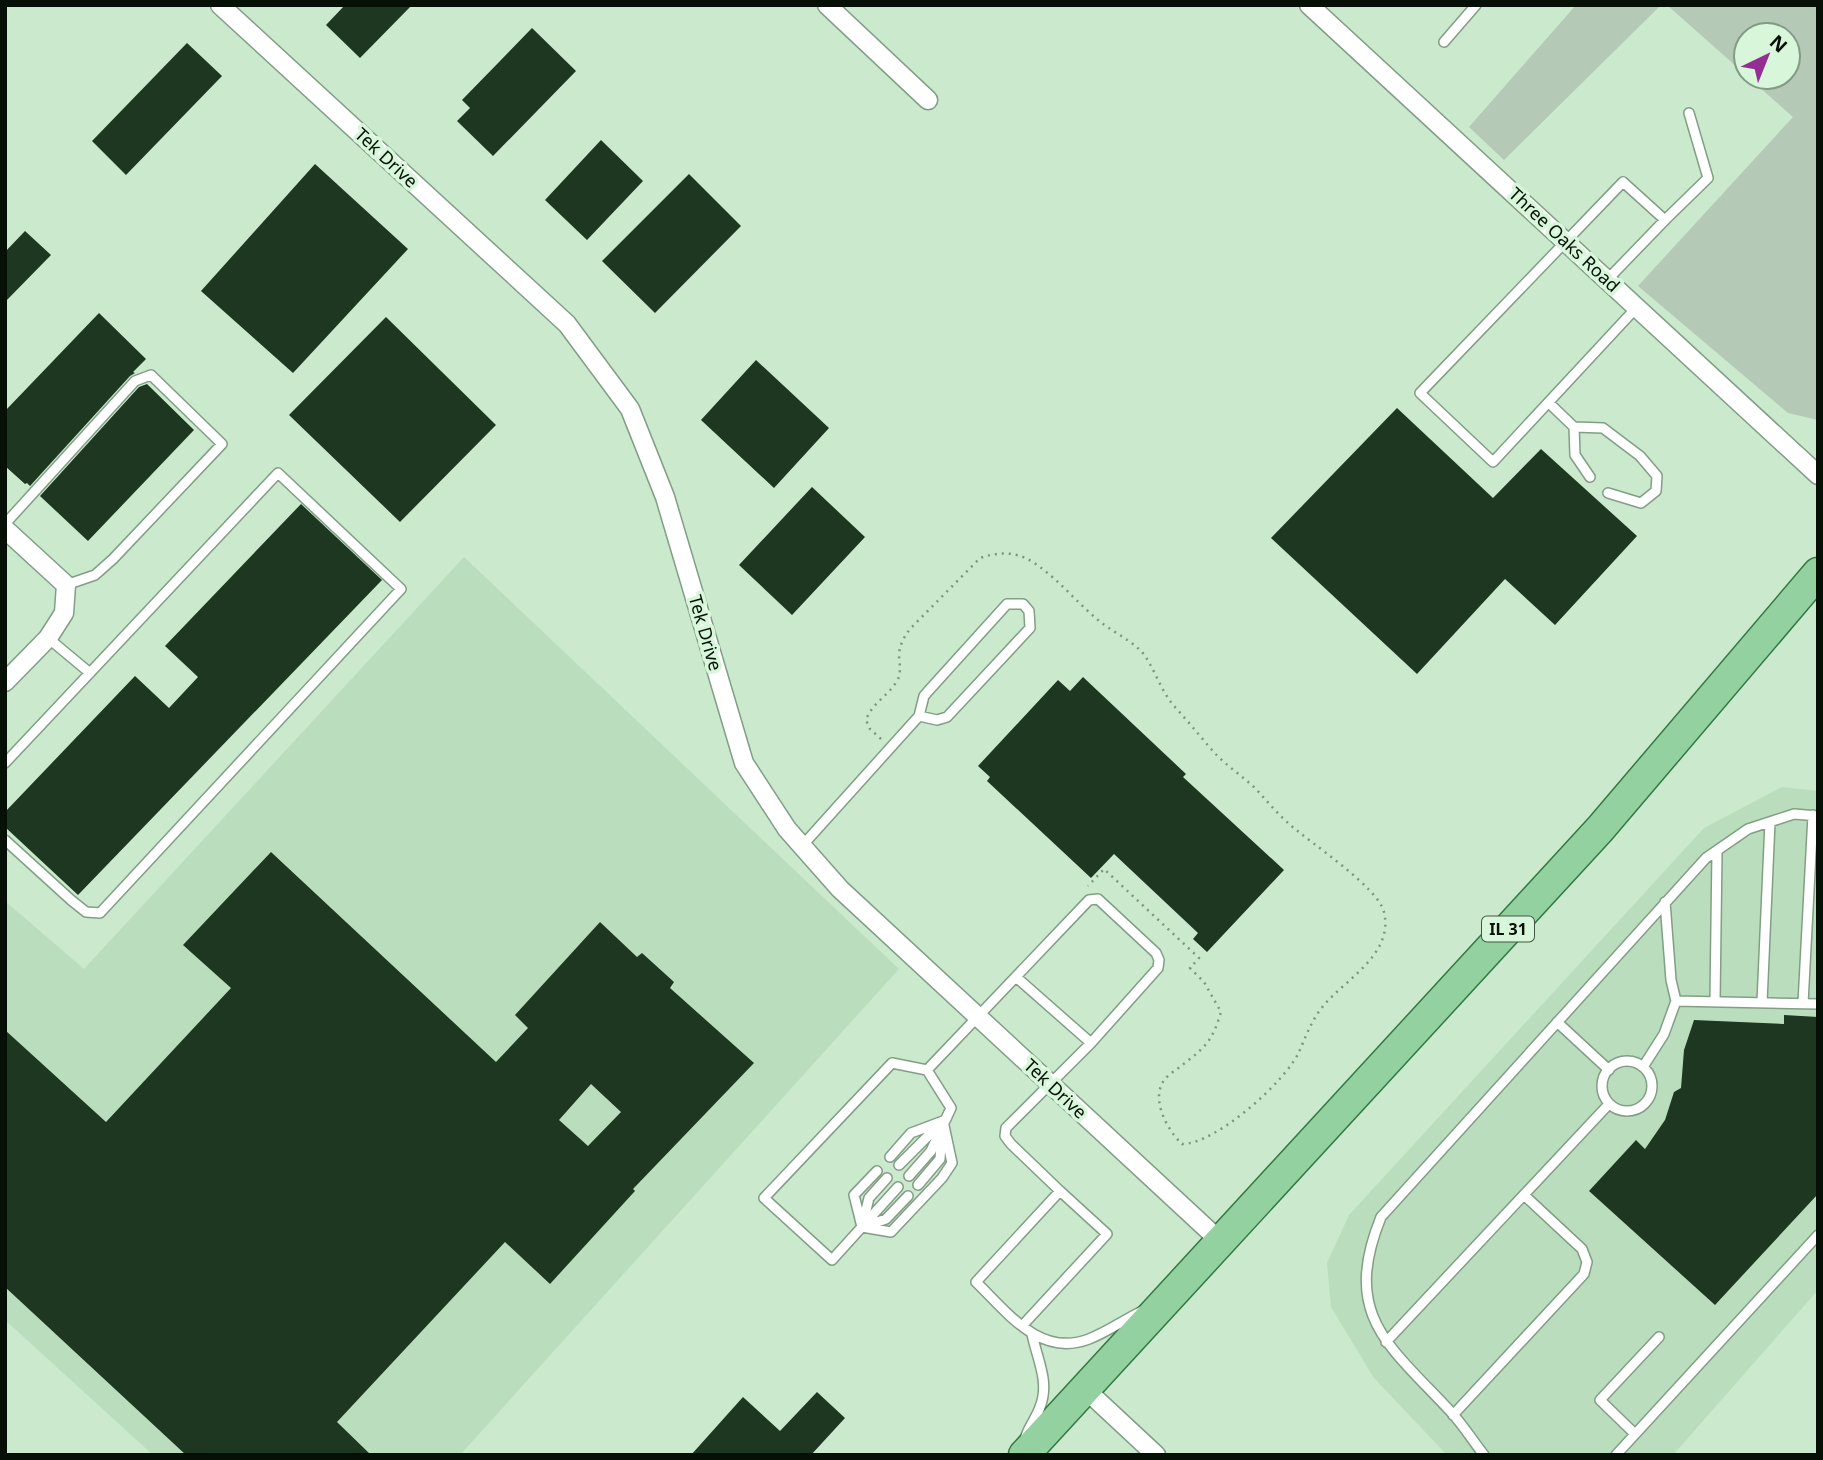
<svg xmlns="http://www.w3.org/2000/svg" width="1823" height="1460" viewBox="0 0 1823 1460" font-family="'Noto Sans',sans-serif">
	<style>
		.built { fill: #badebd }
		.green { fill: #b4c9b6 }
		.building { fill: #1d3721; fill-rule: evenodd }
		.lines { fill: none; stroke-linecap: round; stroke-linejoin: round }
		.lane-casing { stroke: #829e85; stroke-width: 12 }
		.street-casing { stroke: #829e85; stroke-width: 21 }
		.primary-casing { stroke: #337942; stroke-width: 33 }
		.path { stroke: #7e9581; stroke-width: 2.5; stroke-dasharray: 2 5; stroke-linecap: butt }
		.lane { stroke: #fff; stroke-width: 9 }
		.street { stroke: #fff; stroke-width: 18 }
		.primary { stroke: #93d1a0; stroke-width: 30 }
		.labels { text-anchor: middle; stroke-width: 7; stroke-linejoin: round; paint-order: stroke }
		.shield { fill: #d7f6da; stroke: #455546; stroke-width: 2 }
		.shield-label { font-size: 16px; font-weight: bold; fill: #061007 }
		.street-label { font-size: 18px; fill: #061007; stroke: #d7f6da }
	</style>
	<rect width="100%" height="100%" fill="#cae9cd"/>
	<path class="built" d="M464,557L899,969L460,1455H153L5,1320V901L84,969Z
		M1782,787L1818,791V1290L1673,1455H1447L1374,1378L1331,1307L1327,1263L1349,1215L1704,828Z"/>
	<path class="green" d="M1576,5H1661L1504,160L1469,127Z
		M1667,5H1818V420L1788,413L1638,286L1793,117L1748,77H1788V35H1746V75Z"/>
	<path class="building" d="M345,5H412L360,58L326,25Z
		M532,28L576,71L493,156L457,121L470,108L462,100Z
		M187,43L222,76L126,175L92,141Z
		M601,140L643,181L587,240L545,200Z
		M315,164L408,249L293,373L201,291Z
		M689,174L741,226L655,313L602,261Z
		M25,231L51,255L5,302V252Z
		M99,313L146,359L133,372L135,373L130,376L30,486L27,483L25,484L5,466V411Z
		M386,317L496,425L400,522L289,415Z
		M756,360L829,428L774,488L701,420Z
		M147,384L194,430L88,541L40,496L139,387Z
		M1397,408L1493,498L1541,449L1637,536L1555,625L1505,579L1417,674L1271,538Z
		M812,487L865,537L792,615L739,565Z
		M301,504L382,580L78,895L5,827V812L135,676L169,708L198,677L165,646Z
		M1083,677L1186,774L1183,777L1284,870L1207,952L1193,939L1198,933L1114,854L1091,878L987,781L990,777L978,766L1058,680L1070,691Z
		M271,852L496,1062L528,1028L515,1015L600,922L637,957L642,953L674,982L670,988L754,1063L633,1189L635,1191L550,1284L505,1242L337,1422L371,1455H186L5,1287V1030L106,1122L231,988L183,945ZM591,1084L621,1112L588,1146L559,1120Z
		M1784,1015L1818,1017V1194L1715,1305L1589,1191L1636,1140L1645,1149L1665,1120L1674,1092L1681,1088L1684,1050L1694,1020L1784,1024Z
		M817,1392L845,1418L811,1455H691L743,1397L780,1431Z"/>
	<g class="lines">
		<g class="lane-casing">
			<path id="lane" d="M1444,42L1476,5
				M1665,220L1708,178L1689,113
				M1607,280L1665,220L1623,182L1420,393L1493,462L1637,307
				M1549,403L1574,427L1603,428L1640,456L1657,476L1656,491L1641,503L1608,493
				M1574,427L1575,455L1590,477
				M5,524L135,381L151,375L222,444L113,559L95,575L66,585
				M48,638L90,673
				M5,763L278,473L401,589L100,913L86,912L71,900L5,840
				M802,846L919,716L924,696L931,688L1007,604H1023L1029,611L1030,628L947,717L937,720L919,716
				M1665,902L1671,980L1676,1001
				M1016,977L1091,1043
				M1715,1001L1717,851
				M1762,1002L1770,822
				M1803,1003L1813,815
				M1557,1022L1609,1070
				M1602 1086a25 25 0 1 1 50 0a25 25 0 1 1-50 0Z
				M1643,1067L1664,1034L1676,1001L1818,1004
				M890,1157L911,1133L943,1121
				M899,1165L939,1125
				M909,1176L931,1151L951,1108L927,1070
				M918,1185L940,1159L942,1130
				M898,1187L832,1260L764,1198L892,1063L927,1070L1089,900L1098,899L1156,953L1159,960L1158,968L1091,1043L1006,1128L1005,1136L1011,1144L1060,1191
				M862,1226L869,1198L887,1178
				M862,1227L891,1232L942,1178L952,1163L943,1121
				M862,1227L854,1195L877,1171
				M863,1227L886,1219L908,1196
				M1022,1326L1107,1234L1060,1191L976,1282C1007,1312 1040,1358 1089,1339C1107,1332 1124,1320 1142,1311
				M1386,1342L1609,1104
				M1453,1415L1584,1274L1587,1262L1582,1249L1524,1195
				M1635,1434L1600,1400L1659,1337
				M1025,1439C1028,1427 1036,1419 1040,1407C1050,1382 1037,1359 1032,1334
				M1484,1455C1473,1441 1463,1425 1451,1412C1389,1345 1341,1316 1381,1217L1706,858L1748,829L1794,814L1818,816
				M1616,1455L1818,1235"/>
		</g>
		<g class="street-casing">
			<path id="street" d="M220,5L567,324L630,409L665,497L744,763L787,829L840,889L1220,1241
				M827,5L928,100
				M1309,5L1818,475
				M5,529L66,585L64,613L48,638L5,682
				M1084,1388L1156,1455"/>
		</g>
		<g class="primary-casing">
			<path id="primary" d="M1024,1455L1600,829L1818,573"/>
		</g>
		<path class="path" d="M881,739L870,729L866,720C872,703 888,696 897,681C902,672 899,663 899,654C900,644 904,637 910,629L980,558C997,552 1015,551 1031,561C1057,577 1075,601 1098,620C1111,631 1129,639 1141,651C1153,664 1160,690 1174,706C1187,720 1199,735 1212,750C1224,764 1241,775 1255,788C1266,800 1276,812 1288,823C1309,842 1378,887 1384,912C1394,954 1346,979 1324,1005C1312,1019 1306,1036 1299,1052C1285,1082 1216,1144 1182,1144C1166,1129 1147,1093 1169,1075C1182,1065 1197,1055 1207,1043C1214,1034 1218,1022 1221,1012L1204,982L1190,968L1199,958L1104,869L1088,886"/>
		<use href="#lane" class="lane"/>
		<use href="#street" class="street"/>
		<use href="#primary" class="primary"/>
	</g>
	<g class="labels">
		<rect class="shield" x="1482" y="916.5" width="52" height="25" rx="5"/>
		<g class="shield-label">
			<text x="1508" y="935">IL 31</text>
		</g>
		<g class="street-label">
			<text transform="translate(386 158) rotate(43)" y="6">Tek Drive</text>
			<text transform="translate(1564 240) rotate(43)" y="6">Three Oaks Road</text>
			<text transform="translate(705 633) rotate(74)" y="6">Tek Drive</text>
			<text transform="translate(1055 1089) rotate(43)" y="6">Tek Drive</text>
		</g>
	</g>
	<rect width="1823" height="1460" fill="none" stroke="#061007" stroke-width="14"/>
	<g transform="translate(1767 56) rotate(43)"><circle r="33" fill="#d7f6da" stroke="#839a86" stroke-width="2"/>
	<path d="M0-5L12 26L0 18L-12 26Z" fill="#942e94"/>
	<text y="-10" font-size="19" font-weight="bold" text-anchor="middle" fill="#061007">N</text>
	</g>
</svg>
